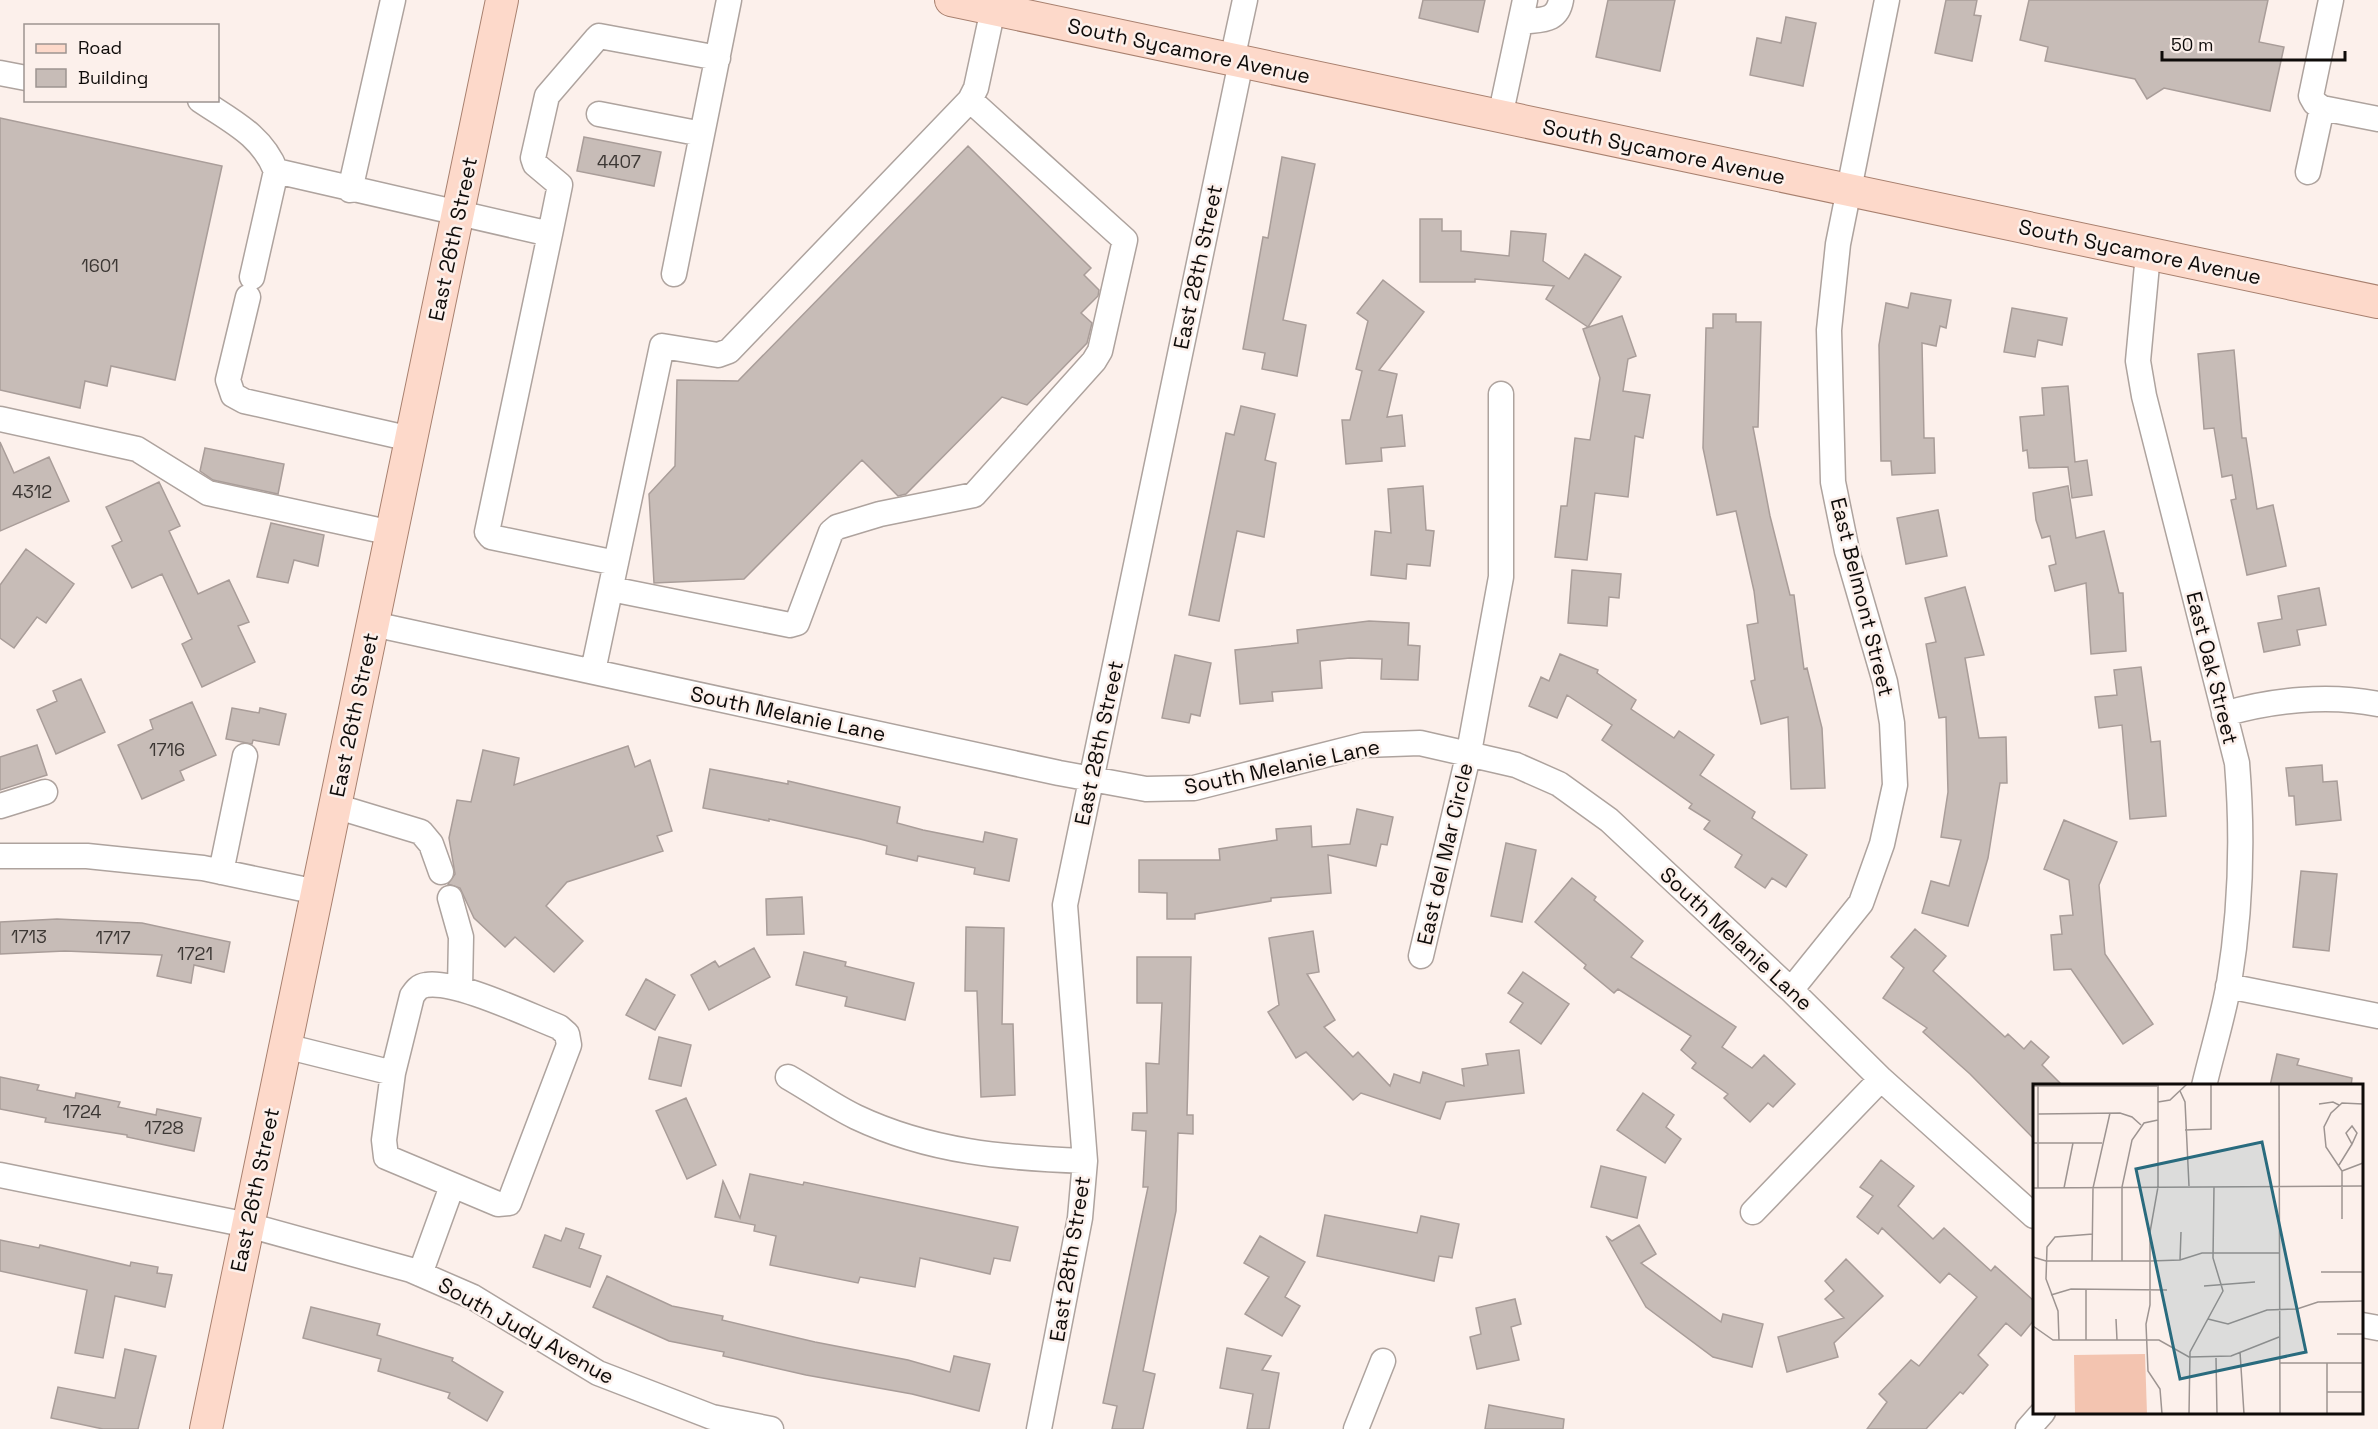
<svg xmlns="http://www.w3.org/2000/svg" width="2378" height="1429" viewBox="0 0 2378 1429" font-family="'Space Grotesk',sans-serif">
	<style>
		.building { fill: #c7bcb7; stroke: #a99d99; stroke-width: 1.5 }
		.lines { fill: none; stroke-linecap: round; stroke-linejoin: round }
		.minor-casing { stroke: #aea39e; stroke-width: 27 }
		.major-casing { stroke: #a8806f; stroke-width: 34 }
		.minor { stroke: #fff; stroke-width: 24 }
		.major { stroke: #fdd9ca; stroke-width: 32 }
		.labels { text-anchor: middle; stroke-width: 5; stroke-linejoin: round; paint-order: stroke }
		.number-label { font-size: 18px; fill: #3c3734 }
		.street-label { font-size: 21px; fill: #0e0b09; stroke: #fcf0eb }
		.inset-road { fill: none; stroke: #9d9491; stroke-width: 1.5 }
		.view { fill: #296b7e; fill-opacity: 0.15; stroke: #296b7e; stroke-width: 3 }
		.inset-edge { fill: none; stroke: #0e0b09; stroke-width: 3 }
	</style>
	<rect width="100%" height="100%" fill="#fcf0eb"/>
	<path class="building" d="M1423,0H1485L1478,32L1419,18Z
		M1608,0H1675L1660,71L1596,57Z
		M1946,0H1977L1974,15L1981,16L1972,61L1935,53Z
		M2029,0H2268L2259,42L2284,47L2270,111L2164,88L2147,99L2135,79L2045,61L2048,47L2020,40Z
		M1786,17L1816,23L1803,86L1750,75L1757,38L1781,43Z
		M0,118L222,166L175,380L111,366L107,386L85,381L80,408L0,390Z
		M584,137L661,152L654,186L577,171Z
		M968,146L1091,268L1084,275L1099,290L1098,296L1081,313L1092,323L1087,343L1027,405L1002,397L906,494L898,496L862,460L744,579L654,583L649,494L675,466L677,380L738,381Z
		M1282,157L1315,164L1283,320L1306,325L1297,376L1262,369L1265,353L1243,349L1263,237L1268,238Z
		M1420,219H1442V231H1461V251L1509,256L1511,231L1546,234L1543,261L1569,279L1585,254L1621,277L1588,327L1546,299L1554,286L1475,279V282H1420Z
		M1383,280L1424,312L1379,370L1397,374L1387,417L1402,415L1405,446L1381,448L1382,461L1346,464L1342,420H1350L1362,371L1356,369L1368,321L1357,313Z
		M1911,293L1951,300L1946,328L1940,326L1936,346L1922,343L1924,438H1934L1935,473L1892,475L1891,461H1881L1879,345L1886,303L1908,308Z
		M2012,308L2067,318L2062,345L2038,340L2035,357L2004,352Z
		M1713,314H1736V322H1761L1758,427H1753L1770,516L1790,595H1794L1804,669L1807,668L1822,728L1825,788L1791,789L1788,717L1761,724L1751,681L1755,680L1747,625L1758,623L1754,591L1736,511L1717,515L1703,448L1706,328H1713Z
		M1622,316L1636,356L1628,359L1623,391L1650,395L1643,438L1635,436L1628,497L1595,493L1587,560L1555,557L1561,506H1567L1575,438L1590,440L1600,378L1583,329Z
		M2234,350L2242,438H2246L2257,509L2273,505L2286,566L2247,575L2231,500L2236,499L2232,475L2222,477L2214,428L2204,429L2198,354Z
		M2068,386L2075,462L2087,460L2092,495L2072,498L2068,467L2029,468L2027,450L2023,451L2020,417L2044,415L2042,388Z
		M1241,406L1275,414L1265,460L1276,463L1264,537L1237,531L1219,621L1189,615L1226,433L1234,435Z
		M0,442L14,473L49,457L69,501L0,531Z
		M205,448L284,464L278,494L213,480L200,471Z
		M159,482L180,526L169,531L198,594L229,580L249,622L238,626L255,662L202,687L182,644L192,639L162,574L132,588L112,546L122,541L106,507Z
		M1423,486L1426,530L1434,531L1430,566L1407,564L1406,579L1371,575L1375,531L1391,533L1388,489Z
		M2068,486L2076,538L2104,531L2119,593H2123L2126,651L2091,654L2086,583L2055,591L2049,566L2056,564L2050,536L2042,538L2036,520L2033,493Z
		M1938,510L1947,556L1906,564L1897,518Z
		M271,523L324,535L318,566L294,560L288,583L257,577Z
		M26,549L74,584L46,623L37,617L14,648L0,638V585Z
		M1572,570L1621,574L1619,598L1609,597L1607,626L1568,623Z
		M1965,587L1984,655L1965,658L1979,738L2006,737L2007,783H2000L1988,858L1968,926L1922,913L1931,881L1949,886L1961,840L1941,837L1948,792L1946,717L1939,718L1926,644L1936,642L1925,598Z
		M2319,588L2326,625L2297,630L2300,645L2264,652L2258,623L2282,619L2278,596Z
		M1369,621L1409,623L1408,645L1420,646L1418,680L1381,679L1382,659L1350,658L1320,661L1322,688L1272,692L1273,701L1240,704L1235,650L1298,643L1297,630Z
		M1560,654L1598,670L1597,673L1636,700L1631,709L1674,738L1679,731L1714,755L1700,775L1755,812L1752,818L1807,855L1786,887L1772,878L1765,888L1735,867L1742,855L1704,829L1710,821L1689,808L1692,804L1602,740L1612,725L1567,695L1557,718L1529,706L1541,677L1549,681Z
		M1175,655L1211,663L1200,716L1191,714L1189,723L1162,718Z
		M2141,667L2151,742L2160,741L2166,816L2130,819L2122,725L2099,728L2095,697L2117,695L2114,670Z
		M81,679L105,732L56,754L37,710L57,701L53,691Z
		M192,702L216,755L180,771L184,780L142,799L118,745L153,729L150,720Z
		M232,708L259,713L260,708L286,714L279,745L253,740L252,744L226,739Z
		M37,745L47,775L0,790V757Z
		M628,746L635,767L650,760L672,831L657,836L663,851L567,882L546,906L583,941L554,972L515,937L505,947L474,918L460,888L448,884L455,874L449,838L457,800L471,802L483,750L519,758L514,785Z
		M2322,765L2323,782L2337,781L2341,820L2296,825L2294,796H2289L2286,768Z
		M710,769L788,784V781L900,807L897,823L923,830L983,842L985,832L1017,839L1009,881L974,874L975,868L918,856L917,861L886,854L887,846L860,839L769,819V821L703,808Z
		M1357,809L1393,817L1387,845L1381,844L1376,866L1328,855L1331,893L1271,898V901L1195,914V919H1167V893L1139,892V860H1220L1219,849L1277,840L1276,829L1311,826L1312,847L1350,844Z
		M2064,820L2117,842L2099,885L2105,954L2153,1024L2123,1044L2071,969L2054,970L2051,935L2062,934L2060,916L2073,915L2069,880L2044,869Z
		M1506,843L1536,850L1522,922L1491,916Z
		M2301,871L2337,874L2329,951L2293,947Z
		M1572,878L1596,897L1594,900L1643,941L1631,957L1736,1027L1722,1047L1752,1068L1764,1055L1795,1084L1773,1107L1768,1103L1750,1122L1724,1098L1728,1094L1692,1068L1696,1063L1681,1050L1691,1036L1618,989L1614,993L1584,968L1586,965L1535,922Z
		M802,897L804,934L767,935L766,899Z
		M57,919L142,923L230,942L224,972L194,965L191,983L157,976L162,955L65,951L0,954V922Z
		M966,927L1004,928L1002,1024H1013L1015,1095L981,1097L977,991H965Z
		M1915,929L1946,956L1933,971L2005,1037L2008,1034L2024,1049L2031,1041L2049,1057L2042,1065L2063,1086H2034V1139L1970,1074L1923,1032L1927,1028L1883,998L1904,968L1891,957Z
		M1313,931L1319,972L1307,974L1335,1020L1324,1027L1353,1057L1358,1052L1390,1086L1394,1074L1420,1083L1423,1072L1464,1086L1462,1069L1488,1065L1486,1054L1519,1050L1524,1093L1446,1102L1440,1119L1361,1093L1353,1100L1306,1052L1296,1058L1268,1012L1279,1005L1269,938Z
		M754,948L770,977L709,1010L691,975L715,961L719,967Z
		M804,952L846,962L845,966L914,983L905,1020L845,1006L847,997L796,985Z
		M1137,957H1191L1187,1115H1193V1134L1178,1133L1176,1211L1143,1371L1155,1374L1143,1429H1112L1117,1406L1103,1403L1148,1187H1143L1146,1131L1132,1130L1133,1113H1147L1146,1063L1159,1064L1162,1003H1137Z
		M1523,972L1569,1004L1541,1044L1510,1022L1523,1003L1508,993Z
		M646,979L675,995L655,1030L626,1015Z
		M659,1037L691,1045L681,1086L649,1079Z
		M2277,1054L2299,1059L2297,1065L2352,1078L2351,1086H2270Z
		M0,1077L39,1085L37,1090L75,1098L76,1093L120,1102L118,1107L156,1115L157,1109L201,1118L194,1151L127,1137V1135L45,1122L46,1118L0,1109Z
		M1643,1093L1674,1115L1666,1127L1681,1139L1665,1163L1617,1130Z
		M686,1098L716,1165L687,1179L656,1111Z
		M1881,1160L1914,1186L1898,1206L1933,1239L1944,1228L1991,1271L1995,1266L2034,1301V1320L2021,1336L2006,1323L1978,1355L1988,1365L1963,1394L1960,1392L1926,1429H1867L1887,1402L1879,1394L1911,1360L1919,1366L1977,1297L1949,1273L1940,1283L1882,1228L1878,1234L1857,1217L1873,1196L1860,1187Z
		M1601,1166L1646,1177L1637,1218L1591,1207Z
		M750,1174L803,1185L804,1182L1018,1227L1010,1261L994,1258L990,1274L920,1258L915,1287L860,1277L858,1283L770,1265L776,1236L754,1231L755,1225L715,1217L723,1181L740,1218Z
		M1325,1215L1417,1233L1421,1216L1459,1224L1452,1258L1439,1256L1434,1281L1317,1256Z
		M1639,1225L1656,1254L1641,1263L1721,1322L1723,1314L1763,1324L1752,1367L1713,1357L1646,1307L1606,1236L1612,1241Z
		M566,1228L584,1234L579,1248L601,1256L590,1287L533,1267L545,1235L561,1241Z
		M1260,1236L1305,1262L1285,1297L1300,1306L1282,1336L1245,1314L1269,1277L1244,1263Z
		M0,1240L39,1248L40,1245L130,1266L131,1262L158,1267L157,1273L172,1275L165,1307L115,1296L103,1358L75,1353L87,1290L0,1271Z
		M1846,1259L1883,1296L1834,1343L1838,1357L1787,1372L1778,1337L1844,1318L1825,1299L1834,1291L1825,1281Z
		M607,1276L672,1306L723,1316L722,1320L815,1342L908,1360L950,1372L954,1356L990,1364L979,1411L912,1394L806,1375L723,1356L724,1352L669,1341L593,1307Z
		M1515,1299L1521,1324L1511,1327L1519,1360L1477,1369L1470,1337L1481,1334L1476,1308Z
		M311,1307L380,1324L377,1335L453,1358L452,1361L503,1392L487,1421L448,1398L450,1393L378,1371L381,1359L303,1338Z
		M1227,1348L1271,1356L1262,1370L1279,1373L1269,1429H1247L1253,1394L1220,1388Z
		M125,1349L156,1356L138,1429H103L51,1418L58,1387L115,1398Z
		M1489,1405L1564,1419L1563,1429H1485Z"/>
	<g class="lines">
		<g class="minor-casing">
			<path id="minor" d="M2331,0L2311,96L2315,103L2322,108L2378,119
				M1521,22C1540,19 1557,23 1561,0
				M1232,60L1245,0
				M0,73L26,78
				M200,100C231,121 262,135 276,171
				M599,114L702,134
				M1500,117L1525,0
				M2308,172L2322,108
				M350,190L393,0
				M550,234L560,185L535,164L533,158L547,96L596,39L599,36L718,58
				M2148,254L2138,361L2144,396L2237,763C2243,836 2241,910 2229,983C2223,1017 2212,1052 2204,1086
				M674,274L729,0
				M252,277L276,171L550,234L487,532L491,537L616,563
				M248,297L228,380L233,395L244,401L411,439
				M0,419L137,449L208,493L392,533
				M611,589L790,625L797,623L831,532L837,527L880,514L974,495L1094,361L1100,351L1125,240L970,100
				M373,624L1059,773L1146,789L1194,788L1364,745L1420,743L1516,765L1559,784L1609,820L1791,990L1881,1079L2034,1216
				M593,671L662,346L718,355L729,351L970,100L976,88L993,9
				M2224,714C2272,700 2328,694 2378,704
				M0,806L45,792
				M335,806L421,832L431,844L441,872
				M0,856H87L203,868L317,892
				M221,872L245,756
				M450,898L461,937L460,989
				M1421,956L1469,752L1501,577V394
				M2228,986L2378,1016
				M1791,990L1861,903L1882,844L1895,785L1892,723L1885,682L1847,551L1833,482L1829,330L1838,244L1887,0
				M285,1046L393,1073L412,996C416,990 419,986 426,985C456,980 528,1015 559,1027L567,1034L569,1045L509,1203L498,1204L386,1157L384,1140L393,1073
				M788,1077C811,1090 833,1106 856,1117C930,1152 1005,1158 1085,1161
				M0,1175L248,1225L411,1270L473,1297L598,1373L712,1417L771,1429
				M1753,1212L1881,1079
				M420,1274L452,1186
				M2362,1325L2378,1328
				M1039,1429L1080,1218L1085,1161L1065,905L1241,62
				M1356,1429L1383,1361
				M2028,1429L2043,1412"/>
		</g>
		<g class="major-casing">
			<path id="major" d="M951,0L2378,302
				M206,1429L502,0"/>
		</g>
		<use href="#minor" class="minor"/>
		<use href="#major" class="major"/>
	</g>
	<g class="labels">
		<g class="number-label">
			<text x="619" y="168">4407</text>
			<text x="100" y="272">1601</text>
			<text x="32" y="498">4312</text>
			<text x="167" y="756">1716</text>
			<text x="29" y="943">1713</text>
			<text x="113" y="944">1717</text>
			<text x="195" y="960">1721</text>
			<text x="82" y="1118">1724</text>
			<text x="164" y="1134">1728</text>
		</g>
		<g class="street-label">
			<text transform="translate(1189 51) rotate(12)" y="7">South Sycamore Avenue</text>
			<text transform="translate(1664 152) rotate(12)" y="7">South Sycamore Avenue</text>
			<text transform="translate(453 239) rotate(-78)" y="7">East 26th Street</text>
			<text transform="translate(2140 252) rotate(12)" y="7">South Sycamore Avenue</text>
			<text transform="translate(1198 267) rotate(-78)" y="7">East 28th Street</text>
			<text transform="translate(1862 597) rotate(76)" y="7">East Belmont Street</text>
			<text transform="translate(2212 668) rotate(76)" y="7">East Oak Street</text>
			<text transform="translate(788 714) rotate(12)" y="7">South Melanie Lane</text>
			<text transform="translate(354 715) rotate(-78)" y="7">East 26th Street</text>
			<text transform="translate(1099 743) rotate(-78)" y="7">East 28th Street</text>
			<text transform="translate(1282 767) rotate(-12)" y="7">South Melanie Lane</text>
			<text transform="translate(1445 854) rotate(-77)" y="7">East del Mar Circle</text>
			<text transform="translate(1736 939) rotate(43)" y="7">South Melanie Lane</text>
			<text transform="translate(255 1190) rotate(-78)" y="7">East 26th Street</text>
			<text transform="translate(1070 1259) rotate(-81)" y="7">East 28th Street</text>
			<text transform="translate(526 1331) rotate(29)" y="7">South Judy Avenue</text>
		</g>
	</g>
	<g transform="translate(2033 1084)">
		<rect width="330" height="330" fill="#fcf0eb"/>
		<path d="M112,270L114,330H42L41,271Z" fill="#f3c4b0"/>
		<path class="inset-road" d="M125,0V103L117,148V221L113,240L115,287L127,305L129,330M246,0L247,330M0,2H124M147,7L152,18L156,102M125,18L137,16L154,0M286,20L300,18L306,21M5,30L87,29L99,33L108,41M319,42L324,49L319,60L313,49ZM152,46L178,45V0M0,59H69M306,81L319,60M309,87L330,79M0,104L330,102M5,104V2M31,104L40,59M309,135V87L293,63L291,43L298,29L309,19L330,20M0,173L13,177H117L147,176L169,169H246M147,176L148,148M59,177L60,104L77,29M89,177V103L99,56L111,39L125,36M288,188H330M171,202L222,198M53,205V256M18,211L38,205L134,206M83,235L84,256M175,235L195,240L234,226L264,225L285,218L330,217M0,242L20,256H126L156,273L198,272L246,253M304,250H330M26,256L25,227L13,195L14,163L22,153L60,150M207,268L211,330M183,274L184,330M247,279H330M294,279V330M294,308H330M156,330L157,268L190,207L180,174L181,103"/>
		<path class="view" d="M229,58L273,268L147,295L103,85Z"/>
		<rect width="330" height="330" class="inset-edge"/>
	</g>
	<rect x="24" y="24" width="195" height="78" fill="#fcf0eb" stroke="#9d9491" stroke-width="1.5"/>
	<rect x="36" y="44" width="30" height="9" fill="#fdd9ca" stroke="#9d9491" stroke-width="1.5"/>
	<text x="78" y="54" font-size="18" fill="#0e0b09">Road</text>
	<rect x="36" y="69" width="30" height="18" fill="#c7bcb7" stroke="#9d9491" stroke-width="1.5"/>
	<text x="78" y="84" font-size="18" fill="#0e0b09">Building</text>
	<path d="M2162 51v9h183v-9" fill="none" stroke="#0e0b09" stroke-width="3"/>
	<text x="2171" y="51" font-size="18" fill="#0e0b09" stroke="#fcf0eb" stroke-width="4.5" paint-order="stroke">50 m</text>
</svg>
